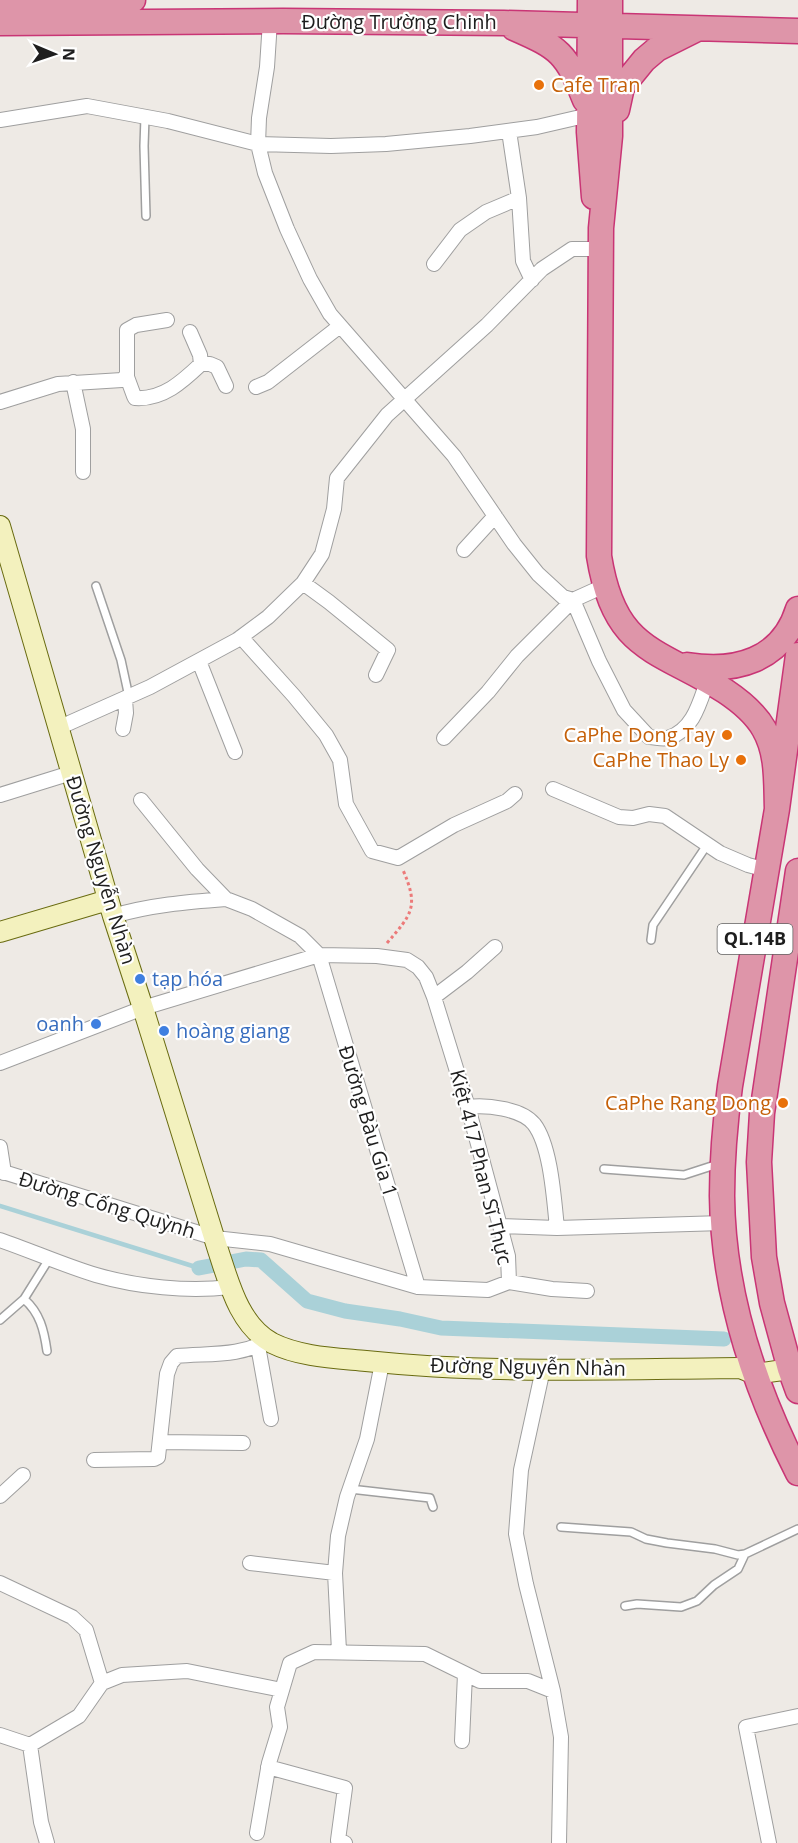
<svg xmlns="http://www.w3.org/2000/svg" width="798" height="1843" viewBox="0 0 798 1843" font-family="'Open Sans',sans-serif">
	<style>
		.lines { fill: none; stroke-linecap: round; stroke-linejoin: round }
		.stream { stroke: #aad1d8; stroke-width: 4.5 }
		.canal { stroke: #aad1d8; stroke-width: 15 }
		.lane-casing { stroke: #9f9f9f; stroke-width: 10 }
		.street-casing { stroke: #9f9f9f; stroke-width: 16 }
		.secondary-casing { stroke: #696b10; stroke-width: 22 }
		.highway-casing { stroke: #c93575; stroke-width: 27 }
		.path { stroke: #ec7a79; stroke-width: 3; stroke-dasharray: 3 3; stroke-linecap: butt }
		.lane { stroke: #fff; stroke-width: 7 }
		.street { stroke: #fff; stroke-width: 14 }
		.secondary { stroke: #f3f1be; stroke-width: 20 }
		.highway { stroke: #de95a9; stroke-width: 24 }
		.food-dot { fill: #e8710a; stroke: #fff; stroke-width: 2 }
		.shop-dot { fill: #3f7fe0; stroke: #fff; stroke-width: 2 }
		.labels { text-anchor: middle; stroke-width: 4.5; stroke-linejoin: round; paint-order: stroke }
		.shield { fill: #fff; stroke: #626262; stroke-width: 1.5 }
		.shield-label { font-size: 18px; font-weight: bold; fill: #1e1e1e }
		.street-label { font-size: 20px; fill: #1e1e1e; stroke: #fff }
		.food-label { font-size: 20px; fill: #c56008; stroke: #fff; text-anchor: end }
		.shop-label { font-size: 20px; fill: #366cbe; stroke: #fff; text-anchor: start }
	</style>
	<rect width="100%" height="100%" fill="#eeeae5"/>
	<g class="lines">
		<path class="stream" d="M0,1206L199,1268"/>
		<path class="canal" d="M199,1268L246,1259L261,1260L307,1301L345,1311L400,1319L441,1328L724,1339"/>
		<g class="lane-casing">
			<path id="lane" d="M145,117L144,146L146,216
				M96,586L121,660L129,697
				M651,940L653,925L707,845
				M604,1169L684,1175L718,1164
				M24,1299C40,1313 44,1330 47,1351
				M0,1320L24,1299L49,1259
				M350,1489L430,1498L433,1507
				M561,1527L631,1532L646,1539L667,1543L715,1549L738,1555L745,1554L798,1529
				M625,1606L637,1604L681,1607L697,1601L714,1585L738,1569L745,1554"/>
		</g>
		<g class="street-casing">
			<path id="street" d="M270,21L267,67L259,118L258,144L265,173L287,229L310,279L330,314L454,456L514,544L538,574L563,597L573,600
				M0,120L87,106L168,121L258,144L331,146L386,144L470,136L537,127L589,115
				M519,198L523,261L532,280
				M434,264L460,230L486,212L519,198L509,131
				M190,332L200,355L201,364
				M127,377L134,396L135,398C163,400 183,381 201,364H210L217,367L226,386
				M73,382L83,429V472
				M256,387L268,382L340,326
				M0,402L58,384L122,380L127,375V330L136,325L167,320
				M464,550L495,516
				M303,583L329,602L388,650L376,675
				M573,600L599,661L624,710L649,737C655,737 663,740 668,738C694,730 700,701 708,679
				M241,637L294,696L326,735L340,760L346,804L372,851L398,858L454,825L507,801L515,794
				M199,661L235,752
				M58,728L150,687L237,640L268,617L303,583L322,554L334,509L337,478L387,415L487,325L542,269L572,249H601
				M123,729L126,713L125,699
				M444,738L488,692L517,656L573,600L604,586
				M553,789L619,817L633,818L649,814L665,816L720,853L748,865L767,870
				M0,795L71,773
				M141,800L197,869L226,899L252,909L300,936L319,955L418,1287
				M113,916C150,905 187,902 226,899
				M434,997L467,972L495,947
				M0,1063L143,1008L319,955L377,956L407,960L418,967L426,977L434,997L468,1107L500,1226L508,1256L509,1282
				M468,1107C486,1105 521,1108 534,1124C551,1146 554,1200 557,1228
				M0,1147L4,1173
				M0,1171L215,1238L270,1244L418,1287L488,1290L509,1282
				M500,1226L557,1228L723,1223
				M0,1240C32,1251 63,1265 96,1275C138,1287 188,1292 230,1287
				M509,1282L552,1289L587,1291
				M258,1346L271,1419
				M543,1369L521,1470L516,1534L526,1584L553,1691L561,1737L559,1843
				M161,1442L243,1443
				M94,1460L154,1459L158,1457L167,1374L171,1363L177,1356C208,1353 241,1357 268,1340
				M0,1496L23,1475
				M250,1563L335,1573
				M0,1583L72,1617L86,1630L102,1683
				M339,1651L335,1573L338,1536L347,1497L367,1439L382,1363
				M0,1735L30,1745L79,1716L102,1683L122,1675L187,1671L282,1690
				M462,1741L465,1674
				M30,1745L41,1822L47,1843
				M268,1767L345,1788L338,1840L345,1843
				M257,1833L269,1763L280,1727L277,1707L290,1663L314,1652L425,1654L480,1681H528L553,1691
				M769,1843L746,1727L798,1716"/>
		</g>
		<g class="secondary-casing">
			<path id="secondary" d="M0,526L113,916L143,1008L218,1250C229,1283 239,1325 272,1343C300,1357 335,1358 366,1361C489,1374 616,1369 740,1368L755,1374L790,1369
				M0,932L108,900"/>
		</g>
		<g class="highway-casing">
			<path id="highway" d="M590,0L589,132L594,197
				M610,0V136L601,228L599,556C614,651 656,648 725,691C740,701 755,713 764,729C778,753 776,782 777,809
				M0,2L133,0
				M0,23L283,21L504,23L798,31
				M514,28C560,48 566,53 585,100
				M617,110L622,87L644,60L657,49L695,30
				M798,655L777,809L730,1086C725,1123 722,1160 722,1196C723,1294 754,1387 798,1473
				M687,665C735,673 782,661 798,609
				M798,871L762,1113L759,1162L764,1257L772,1303L790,1369L798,1391"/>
		</g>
		<path class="path" d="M387,943C412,914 419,907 403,870"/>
		<use href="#lane" class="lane"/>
		<use href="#street" class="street"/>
		<use href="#secondary" class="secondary"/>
		<use href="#highway" class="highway"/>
	</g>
	<g class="food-dot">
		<circle cx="539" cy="85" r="6"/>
		<circle cx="727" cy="735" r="6"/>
		<circle cx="741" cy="760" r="6"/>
		<circle cx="783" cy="1103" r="6"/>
	</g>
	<g class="shop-dot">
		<circle cx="140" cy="979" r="6"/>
		<circle cx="96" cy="1024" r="6"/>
		<circle cx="164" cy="1031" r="6"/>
	</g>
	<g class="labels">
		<rect class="shield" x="717.5" y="924" width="75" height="30" rx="4.5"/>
		<g class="shield-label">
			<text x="755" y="945">QL.14B</text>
		</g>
		<g class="street-label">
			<text x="399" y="29">Đường Trường Chinh</text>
			<text transform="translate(101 870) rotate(73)" y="7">Đường Nguyễn Nhàn</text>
			<text transform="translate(368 1121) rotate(73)" y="7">Đường Bàu Gia 1</text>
			<text transform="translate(481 1167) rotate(76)" y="7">Kiệt 417 Phan Sĩ Thực</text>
			<text transform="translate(107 1205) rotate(17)" y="7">Đường Cống Quỳnh</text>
			<text transform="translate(528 1367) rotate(1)" y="7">Đường Nguyễn Nhàn</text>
		</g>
		<g class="food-label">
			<text x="551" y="92" text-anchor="start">Cafe Tran</text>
			<text x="715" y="742">CaPhe Dong Tay</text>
			<text x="729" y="767">CaPhe Thao Ly</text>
			<text x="771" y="1110">CaPhe Rang Dong</text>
		</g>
		<g class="shop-label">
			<text x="152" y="986">tạp hóa</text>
			<text x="84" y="1031" text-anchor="end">oanh</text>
			<text x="176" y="1038">hoàng giang</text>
		</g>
	</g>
	<g transform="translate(54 54) rotate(92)" stroke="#ffffff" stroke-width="4.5" paint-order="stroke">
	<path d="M0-4.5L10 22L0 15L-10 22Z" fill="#1e1e1e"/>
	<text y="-9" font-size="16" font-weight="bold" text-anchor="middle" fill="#1e1e1e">N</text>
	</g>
</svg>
